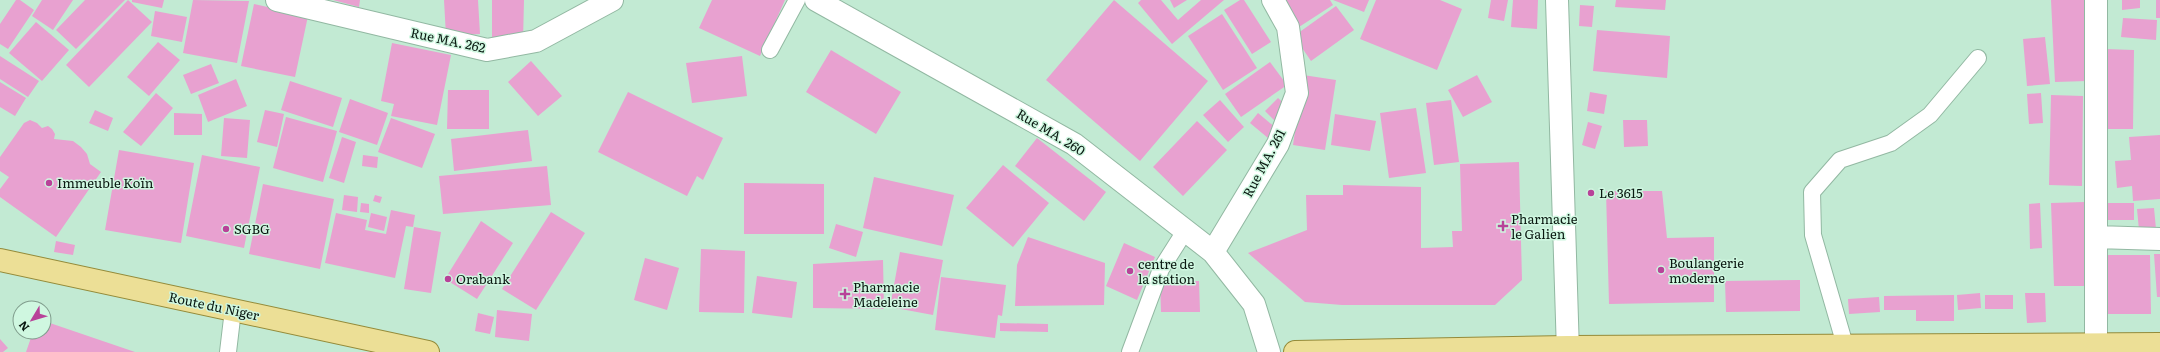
<svg xmlns="http://www.w3.org/2000/svg" width="2160" height="352" viewBox="0 0 2160 352" font-family="Literata,serif">
	<style>
		.building { fill: #e8a1d0 }
		.lines { fill: none; stroke-linecap: round; stroke-linejoin: round }
		.service-casing { stroke: #92b8a2; stroke-width: 18 }
		.minor-casing { stroke: #92b8a2; stroke-width: 24 }
		.primary-casing { stroke: #948b3a; stroke-width: 24 }
		.service { stroke: #fff; stroke-width: 16 }
		.minor { stroke: #fff; stroke-width: 22 }
		.primary { stroke: #ecdf96; stroke-width: 22 }
		.poi-dot { fill: #b84299; stroke: #cff7e0; stroke-width: 1.5 }
		.labels { text-anchor: middle; stroke-width: 3; stroke-linejoin: round; paint-order: stroke }
		.street-label { font-size: 13px; fill: #091710; stroke: #cff7e0 }
		.poi-label { font-size: 13px; fill: #091710; stroke: #cff7e0; text-anchor: start }
	</style>
	<rect width="100%" height="100%" fill="#c2ead3"/>
	<path class="building" d="M16,0H20L34,10L8,49L0,44V24Z
		M42,0H73L53,30L32,16Z
		M85,0H125L76,49L56,30Z
		M128,0L152,22L89,87L66,65Z
		M132,0H164L162,8L132,2Z
		M193,0L249,1L237,63L183,53Z
		M333,0H360L359,7Z
		M444,0H478L480,34L446,36Z
		M492,0H524L523,41H492Z
		M712,0H785L760,56L699,28Z
		M1114,0L1208,81L1140,161L1046,80Z
		M1141,0H1161L1178,20L1201,0H1224L1172,44L1138,3Z
		M1170,0H1187L1174,8Z
		M1240,0H1244L1271,42L1252,54L1224,10Z
		M1282,0H1330L1333,5L1299,27Z
		M1333,0H1369L1364,12Z
		M1376,0H1440L1462,9L1437,70L1360,39Z
		M1491,0H1508L1504,21L1488,18Z
		M1513,0H1538L1537,29L1511,27Z
		M1616,0H1666L1665,10L1615,7Z
		M2051,0H2084L2087,81L2055,82Z
		M2122,0H2140V8L2122,10Z
		M2156,0H2160V18H2156Z
		M254,4L308,16L295,77L241,66Z
		M1580,5L1594,6L1592,27L1579,26Z
		M1336,6L1354,30L1311,61L1294,36Z
		M155,11L187,17L182,42L151,36Z
		M1222,14L1257,68L1223,90L1188,36Z
		M2123,18L2157,20L2156,40L2121,37Z
		M36,22L69,50L42,81L9,53Z
		M1597,30L1670,36L1667,78L1593,71Z
		M2045,37L2050,84L2027,86L2023,39Z
		M158,42L180,60L149,96L127,77Z
		M392,43L451,55L437,125L391,116L394,104L381,101Z
		M2105,49L2134,50L2133,129H2105Z
		M831,50L901,92L876,134L806,92Z
		M0,56L39,81L28,97L0,79Z
		M742,56L747,96L692,103L686,63Z
		M531,61L562,96L538,116L508,82Z
		M1270,62L1287,85L1241,117L1225,94Z
		M211,64L219,83L191,94L183,75Z
		M1303,75L1336,80L1325,150L1293,145Z
		M1477,75L1492,102L1463,117L1448,90Z
		M236,79L247,106L208,122L198,95Z
		M290,81L342,98L333,127L281,110Z
		M0,82L26,98L15,116L0,107Z
		M448,90H489V129H447Z
		M628,92L723,138L703,180L697,176L687,196L598,152Z
		M1590,92L1607,95L1604,114L1587,111Z
		M156,93L173,108L141,146L123,132Z
		M2041,93L2043,123L2029,124L2027,94Z
		M2051,95L2083,96L2082,186L2049,185Z
		M1278,98L1290,109L1277,123L1265,111Z
		M350,99L388,113L377,145L339,132Z
		M1220,100L1244,127L1228,142L1203,115Z
		M1451,100L1459,162L1434,165L1426,103Z
		M1416,108L1426,173L1389,178L1380,113Z
		M95,110L113,118L108,131L89,123Z
		M265,110L284,114L277,147L257,142Z
		M174,113L202,114V135H174Z
		M1258,113L1276,128L1268,138L1250,123Z
		M1335,114L1376,121L1370,151L1331,145Z
		M286,117L337,131L323,182L273,168Z
		M224,118L250,120L247,158L221,156Z
		M391,118L435,134L422,168L378,152Z
		M30,120L37,123L42,128L48,126L52,129L55,134L54,139L73,141L81,147L87,154L90,164L101,172L56,237L0,197V189L9,177L0,171V157L24,123Z
		M1623,120H1647L1648,146L1624,147Z
		M1197,121L1227,150L1183,196L1153,167Z
		M1588,122L1602,126L1595,149L1582,145Z
		M528,130L532,161L454,171L451,139Z
		M2160,135V199L2133,201L2132,186L2117,188L2115,161L2131,160L2129,137Z
		M342,137L356,142L344,183L329,178Z
		M1037,138L1106,192L1084,221L1015,166Z
		M119,150L194,163L181,243L105,230Z
		M202,155L260,167L244,248L186,236Z
		M363,155L378,157L377,168L362,166Z
		M1519,162L1522,280L1495,305H1342L1305,302L1248,253L1307,230L1306,195H1343V185L1421,187V248L1453,247L1452,231H1462L1460,164Z
		M1003,165L1049,203L1013,247L966,208Z
		M547,166L551,205L443,214L439,176Z
		M874,177L954,195L942,246L863,228Z
		M744,183L824,184V234H744Z
		M263,184L334,199L320,269L249,254Z
		M1606,191H1662L1667,238L1714,237V302L1609,304Z
		M344,195L358,197L357,212L342,210Z
		M375,195L382,197L380,203L373,201Z
		M2084,202L2087,286H2054L2051,203Z
		M361,203L369,204V213L360,212Z
		M2040,203L2042,248L2030,249L2029,204Z
		M2108,203H2134V220H2108Z
		M2154,208L2156,229L2139,230L2137,209Z
		M391,210L415,215L413,227L406,226L395,278L325,263L336,213L367,220L365,230L386,234Z
		M551,212L585,233L536,310L502,289Z
		M371,213L387,217L384,231L368,227Z
		M481,221L513,243L477,299L445,279Z
		M836,224L863,232L856,257L829,248Z
		M414,227L441,232L431,293L404,289Z
		M1028,237L1105,263L1104,305L1015,306L1017,265Z
		M56,241L75,245L73,255L54,252Z
		M1124,243L1155,257L1137,300L1106,286Z
		M701,249L745,251L744,313L699,312Z
		M900,252L943,260L933,315L890,307Z
		M2154,254H2160V297H2157Z
		M2100,255H2150L2151,314H2100Z
		M645,258L679,268L667,310L634,300Z
		M883,260L884,309L813,308V264Z
		M757,276L797,282L792,318L752,313Z
		M941,277L1006,285L1002,316L998,315L995,338L935,330Z
		M1800,280V311L1726,312L1725,281Z
		M1199,281L1200,312H1161L1160,282Z
		M1980,293L1981,308L1958,310L1957,295Z
		M2025,293H2045L2046,322L2027,323Z
		M1954,295V321H1916V310H1884V296Z
		M1985,295H2013V309H1985Z
		M1879,297L1880,312L1849,314L1848,299Z
		M497,310L532,314L529,341L495,337Z
		M478,313L494,317L490,334L475,331Z
		M44,321L135,352H26L33,332H44Z
		M1000,323L1048,324V332L1000,331Z
		M0,339L8,348L3,352H0Z"/>
	<g class="lines">
		<g class="service-casing">
			<path id="service" d="M770,50L797,0
				M1845,345L1813,235L1812,192L1840,160L1891,143L1930,115L1978,58
				M228,352L233,310
				M1130,352L1161,269L1185,231"/>
		</g>
		<g class="minor-casing">
			<path id="minor" d="M277,0L487,50L536,41L612,0
				M816,0L1074,144L1213,252L1254,304L1269,352
				M1557,0L1568,352
				M2096,0V345
				M2096,237L2160,239
				M1213,252L1278,144L1297,93L1288,27L1273,0"/>
		</g>
		<g class="primary-casing">
			<path id="primary" d="M0,260L428,352
				M1295,352L1568,347L2160,344"/>
		</g>
		<use href="#service" class="service"/>
		<use href="#minor" class="minor"/>
		<use href="#primary" class="primary"/>
	</g>
	<g class="poi-dot">
		<circle cx="49" cy="183" r="4"/>
		<circle cx="1591" cy="193" r="4"/>
		<path d="M1501 220h4v4h4v4h-4v4h-4v-4h-4v-4h4z"/>
		<circle cx="226" cy="229" r="4"/>
		<circle cx="1661" cy="270" r="4"/>
		<circle cx="1130" cy="271" r="4"/>
		<circle cx="448" cy="279" r="4"/>
		<path d="M843 288h4v4h4v4h-4v4h-4v-4h-4v-4h4z"/>
	</g>
	<g class="labels">
		<g class="street-label">
			<text transform="translate(448 40) rotate(12)" y="5">Rue MA. 262</text>
			<text transform="translate(1051 132) rotate(31)" y="5">Rue MA. 260</text>
			<text transform="translate(1264 163) rotate(-62)" y="5">Rue MA. 261</text>
			<text transform="translate(214 306) rotate(12)" y="5">Route du Niger</text>
		</g>
		<g class="poi-label">
			<text x="57" y="188">Immeuble Koïn</text>
			<text x="1599" y="198">Le 3615</text>
			<text x="1511" y="224">Pharmacie<tspan x="1511" dy="15">le Galien</tspan></text>
			<text x="234" y="234">SGBG</text>
			<text x="1669" y="268">Boulangerie<tspan x="1669" dy="15">moderne</tspan></text>
			<text x="1138" y="269">centre de<tspan x="1138" dy="15">la station</tspan></text>
			<text x="456" y="284">Orabank</text>
			<text x="853" y="292">Pharmacie<tspan x="853" dy="15">Madeleine</tspan></text>
		</g>
	</g>
	<g transform="translate(32 320) rotate(232)"><circle r="19" fill="#cff7e0" stroke="#809d8d"/>
	<path d="M0-3L7 15L0 10L-7 15Z" fill="#b84299"/>
	<text y="-6" font-size="11" font-weight="bold" text-anchor="middle" fill="#091710">N</text>
	</g>
</svg>
